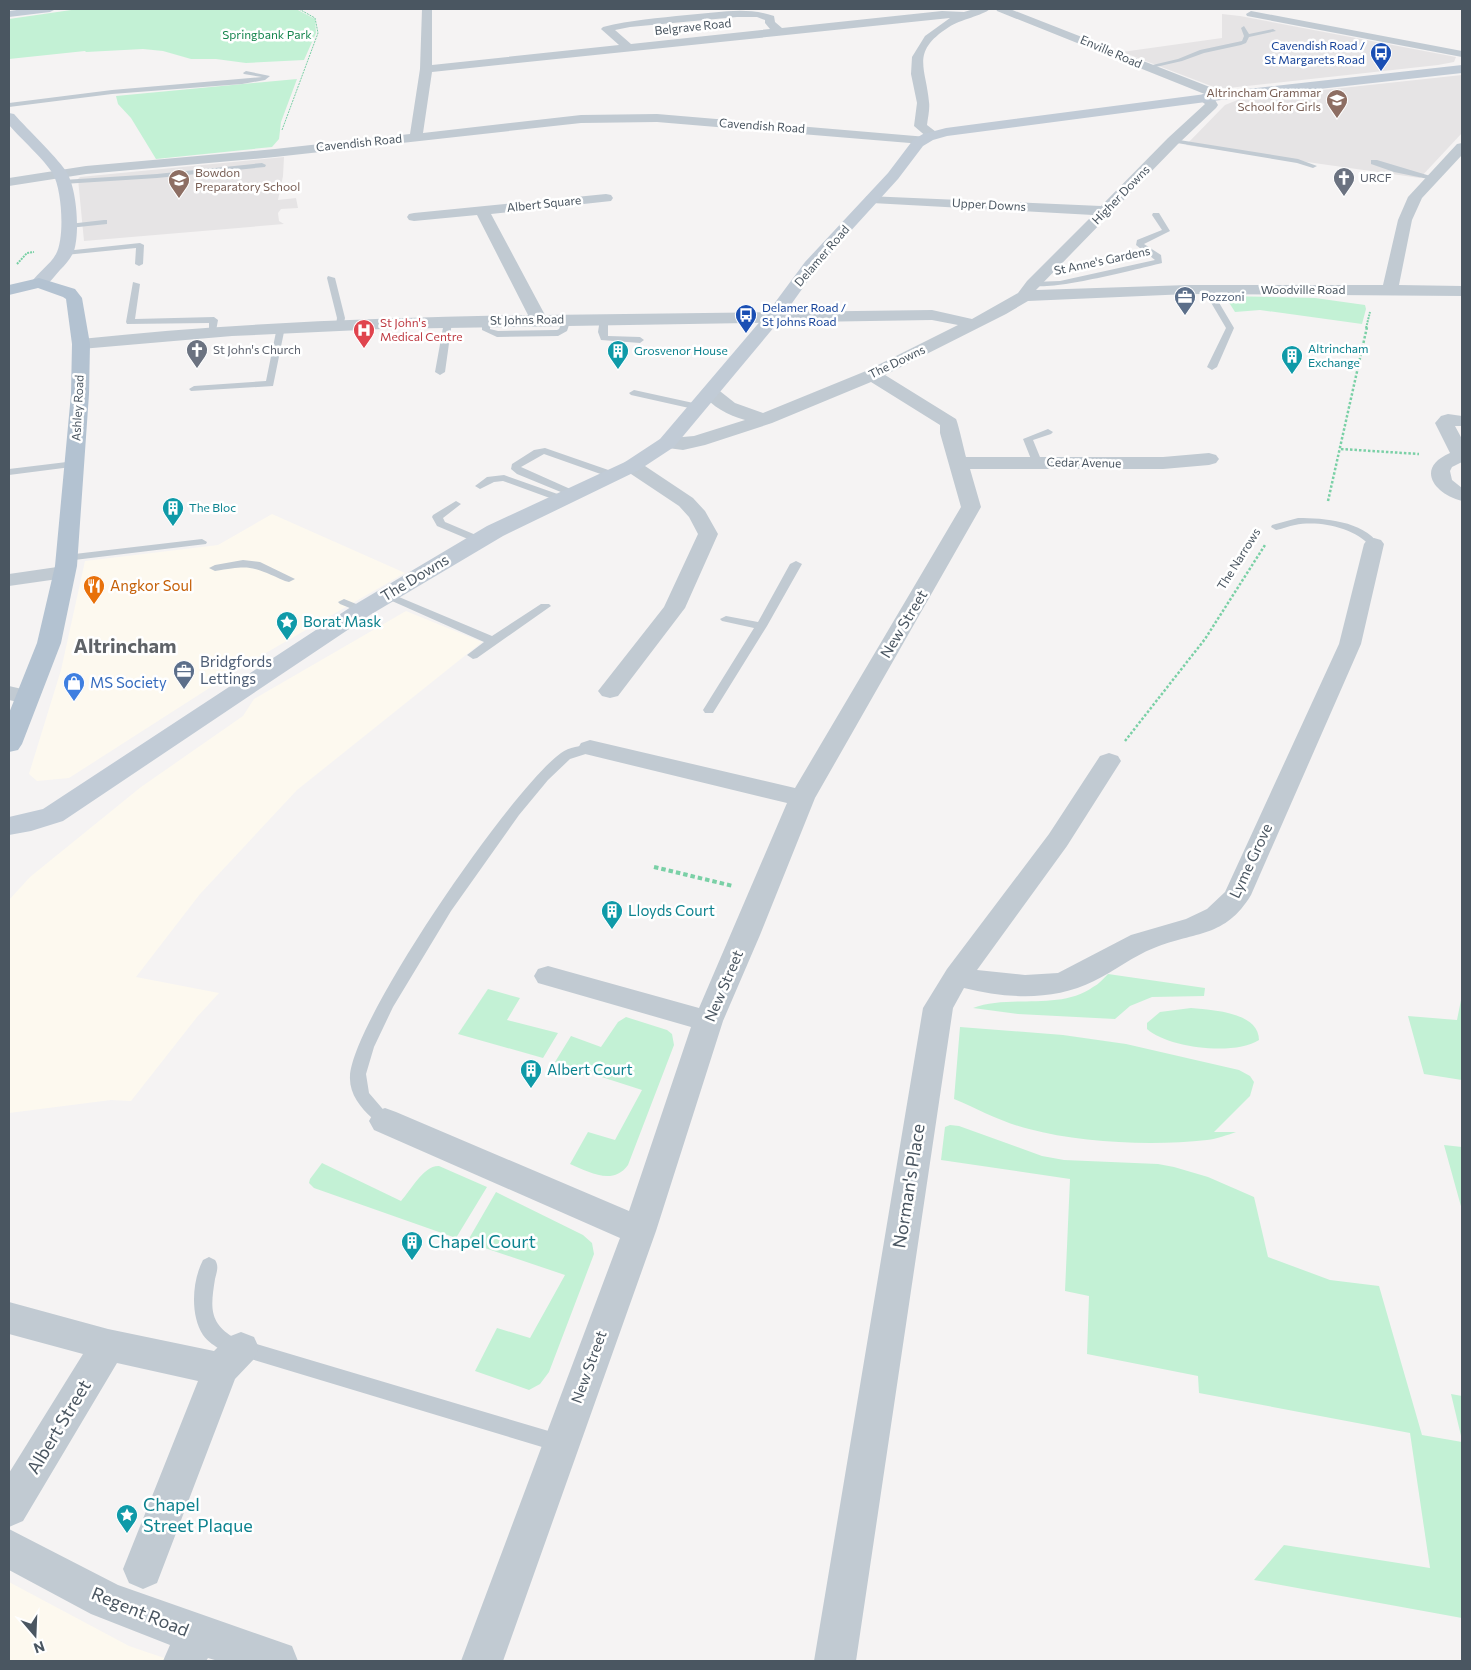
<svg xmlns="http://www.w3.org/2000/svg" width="1471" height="1670" viewBox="0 0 1471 1670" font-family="Commissioner,sans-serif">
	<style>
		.commercial { fill: #fdf9ef }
		.education { fill: #e6e4e5 }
		.green { fill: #c3f1d5 }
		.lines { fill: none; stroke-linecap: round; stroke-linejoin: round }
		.path-far3 { stroke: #7ad0a6; stroke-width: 1; stroke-dasharray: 2 1; stroke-linecap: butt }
		.path-far2 { stroke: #7ad0a6; stroke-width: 2; stroke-dasharray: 2 1; stroke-linecap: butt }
		.path-far1 { stroke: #7ad0a6; stroke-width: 2.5; stroke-dasharray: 2.5 2; stroke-linecap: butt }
		.path { stroke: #7ad0a6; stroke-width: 4; stroke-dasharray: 4.5 3; stroke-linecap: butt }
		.lane { fill: #c1cad2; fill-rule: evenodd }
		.street { fill: #c1cad2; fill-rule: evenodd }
		.secondary { fill: #c1cbd6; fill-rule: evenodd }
		.primary { fill: #b3c2d1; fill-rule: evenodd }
		.labels { text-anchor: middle; stroke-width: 5; stroke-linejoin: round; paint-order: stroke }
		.far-street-label { font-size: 12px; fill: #4a5661; stroke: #fff }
		.far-park-label { font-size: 12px; fill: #17864f; stroke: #fff }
		.far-transit-label { font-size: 12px; fill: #164399; stroke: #fff; text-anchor: end }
		.far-education-label { font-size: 12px; fill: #785e54; stroke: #fff; text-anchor: end }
		.far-worship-label { font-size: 12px; fill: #5b616d; stroke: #fff; text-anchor: start }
		.far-service-label { font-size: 12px; fill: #4e5e75; stroke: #fff; text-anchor: start }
		.far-health-label { font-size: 12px; fill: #be3a42; stroke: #fff; text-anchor: start }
		.far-culture-label { font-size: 12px; fill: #0d838f; stroke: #fff; text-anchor: start }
		.street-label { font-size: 15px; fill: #4a5661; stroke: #fff }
		.food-label { font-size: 15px; fill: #c56008; stroke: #fff; text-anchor: start }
		.culture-label { font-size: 15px; fill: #0d838f; stroke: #fff; text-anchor: start }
		.service-label { font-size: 15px; fill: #4e5e75; stroke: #fff; text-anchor: start }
		.shop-label { font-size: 15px; fill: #366cbe; stroke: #fff; text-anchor: start }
		.near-street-label { font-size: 18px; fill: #4a5661; stroke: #fff }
		.near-culture-label { font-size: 18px; fill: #0d838f; stroke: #fff; text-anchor: start }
		.district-label { font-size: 20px; font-weight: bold; fill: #5f6368; stroke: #fff }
	</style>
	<rect width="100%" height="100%" fill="#f5f3f3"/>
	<path class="commercial" d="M272,514L405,573L250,662L69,778L37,781L29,774L61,670L85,561L218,545Z
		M406,611L482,642L297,790L200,894L136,977L219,993L197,1017L131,1101L111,1100L9,1113V900L30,877L141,787L243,716L254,699Z
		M9,1582L129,1646L173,1661H9Z"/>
	<path class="education" d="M1222,14L1240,16L1456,57L1454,62L1438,65L1219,89L1122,52L1222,38Z
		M1462,75V133L1420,178L1186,145L1225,105L1240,99Z
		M284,157L283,176L278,200L296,198L298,208L281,209L278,213L279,221L284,224L84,241L78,179L80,177Z"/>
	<path class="green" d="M78,9H296L315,19L316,33L304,60L246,63L216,59H191L163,51L143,49L86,52L85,51L9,59V19Z
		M297,79L281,122L279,139L272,147L156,159L131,118L118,104L116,96Z
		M1225,296L1315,298L1365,305L1366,309L1362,324L1260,310L1235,312Z
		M1108,974L1205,988L1204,996L1152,997L1130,1006L1115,1019L1018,1014L973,1008C1010,994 1060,1011 1093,987C1099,984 1103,979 1108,974Z
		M488,989L520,998L507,1020L558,1033L543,1058L458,1034Z
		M1462,995V1080L1424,1074L1408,1016L1457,1020Z
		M1191,1008C1212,1010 1259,1012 1259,1040C1235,1056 1168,1048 1147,1029V1023L1160,1012Z
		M626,1017L667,1030L672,1034L674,1045L628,1165C613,1186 589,1172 570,1164L588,1132L615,1140L642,1090L555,1062L571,1036L601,1047L618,1022Z
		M960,1027L1063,1035L1126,1044L1239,1070L1250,1076L1254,1082L1250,1096L1214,1132H1236C1227,1135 1217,1139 1207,1140C1153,1146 1081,1143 1029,1129C1003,1123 978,1109 954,1099Z
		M950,1125L959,1126L1042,1156L1064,1160L1158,1164L1174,1167L1208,1177L1254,1197L1268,1257L1330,1280L1379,1286L1422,1435L1462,1442V1618L1254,1580L1284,1545L1430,1568L1410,1433L1199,1393L1198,1376L1087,1354L1089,1296L1065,1291L1070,1179L941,1160L945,1127Z
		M1444,1145L1462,1147V1210Z
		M322,1163L401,1201C411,1190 424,1165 439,1166L487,1187L456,1238L314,1188L309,1183L310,1179Z
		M496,1192L583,1235L592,1243L594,1254L549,1372L540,1384L529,1390L475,1371L497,1328L530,1338L565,1275L467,1242Z
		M1451,1394L1462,1396V1440Z"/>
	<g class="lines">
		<path class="path-far3" d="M282,130L318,33L315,18L299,9"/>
		<path class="path-far2" d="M17,264L27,253L34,252
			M1366,328L1370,312"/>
		<path class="path-far1" d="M1341,449L1419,454
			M1328,501L1367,327
			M1125,741L1205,639L1265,545"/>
		<path class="path" d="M654,867L733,886"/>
		<path class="lane" d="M1244,26L1249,34L1273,29L1276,31L1249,37L1246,43L1241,45L1204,53L1182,61L1147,69L1144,67L1178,59L1200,50L1242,41L1244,36L1241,28Z
			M246,71L270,76L265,80L242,84L112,94L9,107V103L112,90L262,77L244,74L243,73Z
			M1173,139L1298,159L1317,166L1313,168L1297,163L1171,142L1170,141Z
			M1371,160H1377L1437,178L1433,180L1394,172L1371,164Z
			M262,163L266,165L265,167L157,178L63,184L59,182L63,180L157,174Z
			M1153,213H1159L1170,231L1144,244L1161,255L1162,263C1141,268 1042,294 1029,284L1033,282L1060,281L1155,260L1136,245L1137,240L1162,230L1152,215Z
			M104,220H107V224L69,228L65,226L69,224Z
			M140,243L144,245L143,264L139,266L135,264L136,248L65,255L61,253L65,251Z
			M328,276L335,278L345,318L343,327L336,325L337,318L327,278Z
			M133,282L140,284L135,319L214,317L218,320L216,331L209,333V323L127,324L126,322Z
			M1207,286L1211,289L1234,328L1217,367L1212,370L1207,367L1226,328L1203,289Z
			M567,316L571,319L567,331L558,336L497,337L482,330V321L486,318L490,321V329L498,331L557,330L559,329L564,317Z
			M604,316L608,319V336L640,337L644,340L640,343L601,340L598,332L600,319Z
			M448,319L452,322L445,372L440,375L435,372L444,322Z
			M281,324L285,327L273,386L191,391L189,389L194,386L266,381L277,327Z
			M634,390L698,404L703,407L698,410L631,395L629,393Z
			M1048,429L1053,432L1051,434L1033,440L1042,462L1041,464H1033L1023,439Z
			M545,448L617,473L618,475L617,477H609L544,454L521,467L577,492L578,494L573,497L517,474L511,469L512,464L534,450Z
			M75,461L79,462V466L9,475V469Z
			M504,475L566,497L567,499L562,502L558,501L503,481L494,482L480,489L475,486L487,477Z
			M456,501L461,504L443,518L445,522L483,538L484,540L483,542H475L437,526L432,517L433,515Z
			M1298,518C1325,518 1362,521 1379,544L1378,546H1370C1355,528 1319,520 1295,525C1289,526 1282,529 1276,530L1271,527L1272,525Z
			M202,539L207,542L206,544L66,561L60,558L66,555Z
			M243,560L260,562L295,579L289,582L285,581C252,566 251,565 215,571L209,568L215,565Z
			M796,561L802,564L767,626L713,713H705L703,710L754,628L722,621L720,619L726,616L758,622L790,564Z
			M387,592L492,636L541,604H549L551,606L477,658L473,659L467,655L484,642L383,597L381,595L383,593Z
			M344,599L366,608L368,610L362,613L340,604L338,602Z
			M590,744L596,748L595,751L570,759L548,780L519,815L451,911L393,1007L374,1047L366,1074L369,1093L393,1121L391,1126C382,1129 378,1125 372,1118C360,1107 349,1093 350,1076C353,1019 513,787 561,753C569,747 581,746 590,744Z
			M209,1257L215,1260C219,1266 217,1271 215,1279C211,1305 208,1322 233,1337L562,1435L569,1437L572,1444L569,1451L562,1453L221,1350C215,1346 208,1342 203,1335C190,1315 192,1281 203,1260Z"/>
		<path class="street" d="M422,9H432V65L619,45L601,29L603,27C631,20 658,18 687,15C716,13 746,6 774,16L775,22L782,28L942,11L964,12L974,9H990C984,15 959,20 949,27C910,52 926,67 929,102C930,109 928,117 927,125L940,135L933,139L928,138L914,126L917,103L911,74L912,57L925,36L950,18L432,72L423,133L581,115L657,114L927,137L929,140L927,143L922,144L657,122L581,123L275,157L86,174L9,186V178L86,166L275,149L410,134L420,69ZM737,17H757L765,20V23L770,29L631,44L615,30L630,27Z
			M996,9H1010L1225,93L1227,96L1221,100L1217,99L997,11Z
			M1251,11L1462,51V57L1247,16L1246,14Z
			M1203,94L1214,98L1218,105L1216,108L1178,144L1036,290L1188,285H1383L1398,220L1408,197L1457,144L1462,143V155L1422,198L1412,220L1399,285L1462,286V296L1188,294L1028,301L1006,314L885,375L956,419C958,423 964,449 966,457H1163L1209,453L1216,455L1219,459L1216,463L1209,465L1163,469H970L981,507L815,798L760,935L723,1021L656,1231L503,1661H461L620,1238L374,1130L369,1121L374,1112L385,1108L396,1112L629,1211L691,1027L538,983L534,976L538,969L548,966L699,1008L787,803L581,753L578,748L581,743L590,740L795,788L961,507L940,433V425L871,382L772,423L705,445L683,450L660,447L658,443L660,439L694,436L745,420C728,415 712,407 701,392L704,388L710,387L716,388L735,403L763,413L866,371L958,325L932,320L382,329L232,336L81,349L75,348L72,344L75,340L81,339C230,323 379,318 528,315L477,215L414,221L409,220L407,217L409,214L414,213L606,194L611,195L613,198L611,201L491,214L545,315L932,310L972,319L1018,293L1027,281L1093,215L872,203L867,202L865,199L867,196L1101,206L1168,138L1205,104L1197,98Z
			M1448,414L1462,416V426H1455L1462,439V462L1452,467L1450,471L1452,480L1462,488V501C1434,494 1415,468 1450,453L1435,423L1441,416Z
			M632,460L639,462L693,498L705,511L718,534L685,608L618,696L610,698L602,696L598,691L664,607L698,534L689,517L679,506L625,470L622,466L625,462Z
			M1374,538L1381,540L1384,544L1361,644L1251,895C1225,938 1196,931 1154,948C1133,956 1115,971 1094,981C1054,1001 1008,999 964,988L953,1008L856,1661H814L923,1008L947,969L1049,834L1100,756L1109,753L1118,756L1121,761L1067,846L977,970L1025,975L1058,973L1131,935L1186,919L1207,909L1225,892L1339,644L1364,544L1367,540Z
			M64,566L72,567L75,572L72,577L9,586V574Z
			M9,686L35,692L39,697L35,702L27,704L9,700Z
			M9,1302L108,1329L214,1351L228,1337L241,1332L254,1337L259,1348L254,1359L235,1379L157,1583L143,1589L129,1583L123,1569L198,1381L117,1363L23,1521L9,1527V1473L83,1354L9,1334Z
			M9,1529L118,1585L292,1646L298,1661H218L208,1658L206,1661H163L170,1645L91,1614L9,1570Z"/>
		<path class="secondary" d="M24,9H56L50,12L9,17V11Z
			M1462,65V73L1221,100L947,136L933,140L923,146L898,179L817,268L780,320L674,447L639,470L503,536L370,615L63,821L31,831L9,835V817L43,809L354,605L487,526L625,462L660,439L768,312L805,262L888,173L913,140L923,134L946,128L1221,92Z
			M9,113L14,114C29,131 54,154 66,171C77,188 80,232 74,251C71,258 66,264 60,270C52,279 46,290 33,287L31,283C38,272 50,265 56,254C65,238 62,190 53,174C45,160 20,138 9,125Z"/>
		<path class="primary" d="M39,278L75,289L82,298L90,344L89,394L77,566L61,643L22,744L18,750L9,752V713L37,643L55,566L71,394L72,344L66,299L63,297L38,288L9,295V285Z"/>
	</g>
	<defs>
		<g id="bus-pin" transform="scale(1.125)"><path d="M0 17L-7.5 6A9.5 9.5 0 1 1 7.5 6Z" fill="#1a4fb4" stroke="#fff"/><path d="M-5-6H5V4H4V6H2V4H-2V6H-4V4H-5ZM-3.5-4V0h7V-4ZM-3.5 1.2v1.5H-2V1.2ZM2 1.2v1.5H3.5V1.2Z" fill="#fff"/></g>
		<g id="school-pin" transform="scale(1.125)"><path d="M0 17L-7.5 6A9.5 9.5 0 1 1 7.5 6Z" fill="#8d6e63" stroke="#fff"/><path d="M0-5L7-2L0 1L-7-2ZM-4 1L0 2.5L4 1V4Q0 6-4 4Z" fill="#fff"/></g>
		<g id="church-pin" transform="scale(1.125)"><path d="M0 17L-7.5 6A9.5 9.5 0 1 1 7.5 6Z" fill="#6b7280" stroke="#fff"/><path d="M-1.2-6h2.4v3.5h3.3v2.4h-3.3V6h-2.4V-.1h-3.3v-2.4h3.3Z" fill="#fff"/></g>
		<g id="office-pin" transform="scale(1.125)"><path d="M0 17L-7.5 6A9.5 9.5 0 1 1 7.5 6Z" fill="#5c6f8a" stroke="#fff"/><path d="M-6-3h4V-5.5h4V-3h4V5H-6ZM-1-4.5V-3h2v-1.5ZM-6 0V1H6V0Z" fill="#fff"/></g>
		<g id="hospital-pin" transform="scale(1.125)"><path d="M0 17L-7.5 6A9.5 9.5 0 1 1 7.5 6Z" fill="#e0444e" stroke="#fff"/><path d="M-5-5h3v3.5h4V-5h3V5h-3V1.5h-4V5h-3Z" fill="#fff"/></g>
		<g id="building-pin" transform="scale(1.125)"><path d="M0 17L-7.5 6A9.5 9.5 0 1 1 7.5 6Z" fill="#0f9aa8" stroke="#fff"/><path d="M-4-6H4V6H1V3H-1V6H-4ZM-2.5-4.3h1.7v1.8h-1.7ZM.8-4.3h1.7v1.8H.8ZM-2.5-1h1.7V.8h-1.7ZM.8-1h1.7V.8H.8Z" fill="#fff"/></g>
		<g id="restaurant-pin" transform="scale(1.125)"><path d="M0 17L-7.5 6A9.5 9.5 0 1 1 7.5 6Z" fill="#e8710a" stroke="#fff"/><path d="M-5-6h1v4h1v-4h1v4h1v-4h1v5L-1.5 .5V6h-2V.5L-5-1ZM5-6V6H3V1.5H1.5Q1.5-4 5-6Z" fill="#fff"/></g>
		<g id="sight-pin" transform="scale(1.125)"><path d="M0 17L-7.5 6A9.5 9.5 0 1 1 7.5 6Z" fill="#0f9aa8" stroke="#fff"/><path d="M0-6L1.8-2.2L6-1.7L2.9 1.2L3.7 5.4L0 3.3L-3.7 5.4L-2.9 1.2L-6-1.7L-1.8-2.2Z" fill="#fff"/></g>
		<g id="shop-pin" transform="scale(1.125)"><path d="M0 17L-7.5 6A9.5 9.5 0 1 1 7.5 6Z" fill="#3f7fe0" stroke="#fff"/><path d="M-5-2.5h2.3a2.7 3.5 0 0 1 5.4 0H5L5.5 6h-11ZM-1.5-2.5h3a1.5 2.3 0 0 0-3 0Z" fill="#fff"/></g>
	</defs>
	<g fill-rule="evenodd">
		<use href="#bus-pin" x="1381" y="53"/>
		<use href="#school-pin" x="1337" y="100"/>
		<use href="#church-pin" x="1344" y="178"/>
		<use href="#school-pin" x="179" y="180"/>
		<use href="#office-pin" x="1185" y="297"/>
		<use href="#bus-pin" x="746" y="315"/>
		<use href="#hospital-pin" x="364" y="330"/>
		<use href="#church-pin" x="197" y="350"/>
		<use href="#building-pin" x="618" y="351"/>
		<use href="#building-pin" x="1292" y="356"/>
		<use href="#building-pin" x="173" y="508"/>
		<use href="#restaurant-pin" x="94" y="586"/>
		<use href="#sight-pin" x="287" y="622"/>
		<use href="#office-pin" x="184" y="671"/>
		<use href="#shop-pin" x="74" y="683"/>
		<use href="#building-pin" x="612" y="911"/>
		<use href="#building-pin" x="531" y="1070"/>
		<use href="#building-pin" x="412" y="1242"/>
		<use href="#sight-pin" x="127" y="1515"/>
	</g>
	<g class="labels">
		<g class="far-street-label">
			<text transform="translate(693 27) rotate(-6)" y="4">Belgrave Road</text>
			<text transform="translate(1111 52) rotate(23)" y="4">Enville Road</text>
			<text transform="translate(762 126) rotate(4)" y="4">Cavendish Road</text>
			<text transform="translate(359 143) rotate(-6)" y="4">Cavendish Road</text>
			<text transform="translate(1121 195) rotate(-46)" y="4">Higher Downs</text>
			<text transform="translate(544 204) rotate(-6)" y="4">Albert Square</text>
			<text transform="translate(989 205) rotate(3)" y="4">Upper Downs</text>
			<text transform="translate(822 256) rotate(-49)" y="4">Delamer Road</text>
			<text transform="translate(1102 261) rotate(-12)" y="4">St Anne's Gardens</text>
			<text x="1303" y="294">Woodville Road</text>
			<text transform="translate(527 320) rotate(-1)" y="4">St Johns Road</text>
			<text transform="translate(897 362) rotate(-26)" y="4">The Downs</text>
			<text transform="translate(78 408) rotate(-87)" y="4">Ashley Road</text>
			<text transform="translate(1084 463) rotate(1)" y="4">Cedar Avenue</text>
			<text transform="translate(1239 559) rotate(-58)" y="4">The Narrows</text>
		</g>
		<g class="far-park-label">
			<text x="267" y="39">Springbank Park</text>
		</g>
		<g class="far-transit-label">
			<text x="1365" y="50">Cavendish Road /<tspan x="1365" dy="14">St Margarets Road</tspan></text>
			<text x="762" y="312" text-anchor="start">Delamer Road /<tspan x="762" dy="14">St Johns Road</tspan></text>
		</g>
		<g class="far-education-label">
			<text x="1321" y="97">Altrincham Grammar<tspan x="1321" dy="14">School for Girls</tspan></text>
			<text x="195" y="177" text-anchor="start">Bowdon<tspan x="195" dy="14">Preparatory School</tspan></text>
		</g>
		<g class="far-worship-label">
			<text x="1360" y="182">URCF</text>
			<text x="213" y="354">St John's Church</text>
		</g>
		<g class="far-service-label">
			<text x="1201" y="301">Pozzoni</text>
		</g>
		<g class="far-health-label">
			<text x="380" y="327">St John's<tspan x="380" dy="14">Medical Centre</tspan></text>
		</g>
		<g class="far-culture-label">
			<text x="1308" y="353">Altrincham<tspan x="1308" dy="14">Exchange</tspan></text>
			<text x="634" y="355">Grosvenor House</text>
			<text x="189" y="512">The Bloc</text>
		</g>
		<g class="street-label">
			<text transform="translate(415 578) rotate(-31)" y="5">The Downs</text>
			<text transform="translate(904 624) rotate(-59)" y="5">New Street</text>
			<text transform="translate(1251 861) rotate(-65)" y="5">Lyme Grove</text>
			<text transform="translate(724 986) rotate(-67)" y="5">New Street</text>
			<text transform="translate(589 1367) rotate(-70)" y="5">New Street</text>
		</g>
		<g class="food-label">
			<text x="110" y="591">Angkor Soul</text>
		</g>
		<g class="culture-label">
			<text x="303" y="627">Borat Mask</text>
			<text x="628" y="916">Lloyds Court</text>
			<text x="547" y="1075">Albert Court</text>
		</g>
		<g class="service-label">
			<text x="200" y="667">Bridgfords<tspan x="200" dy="17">Lettings</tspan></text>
		</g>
		<g class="shop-label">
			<text x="90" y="688">MS Society</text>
		</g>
		<g class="near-street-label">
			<text transform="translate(909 1186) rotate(-81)" y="6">Norman's Place</text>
			<text transform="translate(59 1427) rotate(-59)" y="6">Albert Street</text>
			<text transform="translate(140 1612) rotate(22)" y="6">Regent Road</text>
		</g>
		<g class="near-culture-label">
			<text x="428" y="1248">Chapel Court</text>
			<text x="143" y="1511">Chapel<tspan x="143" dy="21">Street Plaque</tspan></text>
		</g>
		<g class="district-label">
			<text x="125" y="653">Altrincham</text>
		</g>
	</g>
	<rect width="1471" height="1670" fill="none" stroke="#4a5661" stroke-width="20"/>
	<g transform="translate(35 1635) rotate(161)" stroke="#ffffff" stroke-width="4" paint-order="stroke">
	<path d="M0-4L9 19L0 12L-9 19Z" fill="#4a5661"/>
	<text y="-8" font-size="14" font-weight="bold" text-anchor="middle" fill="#4a5661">N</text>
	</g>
</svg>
